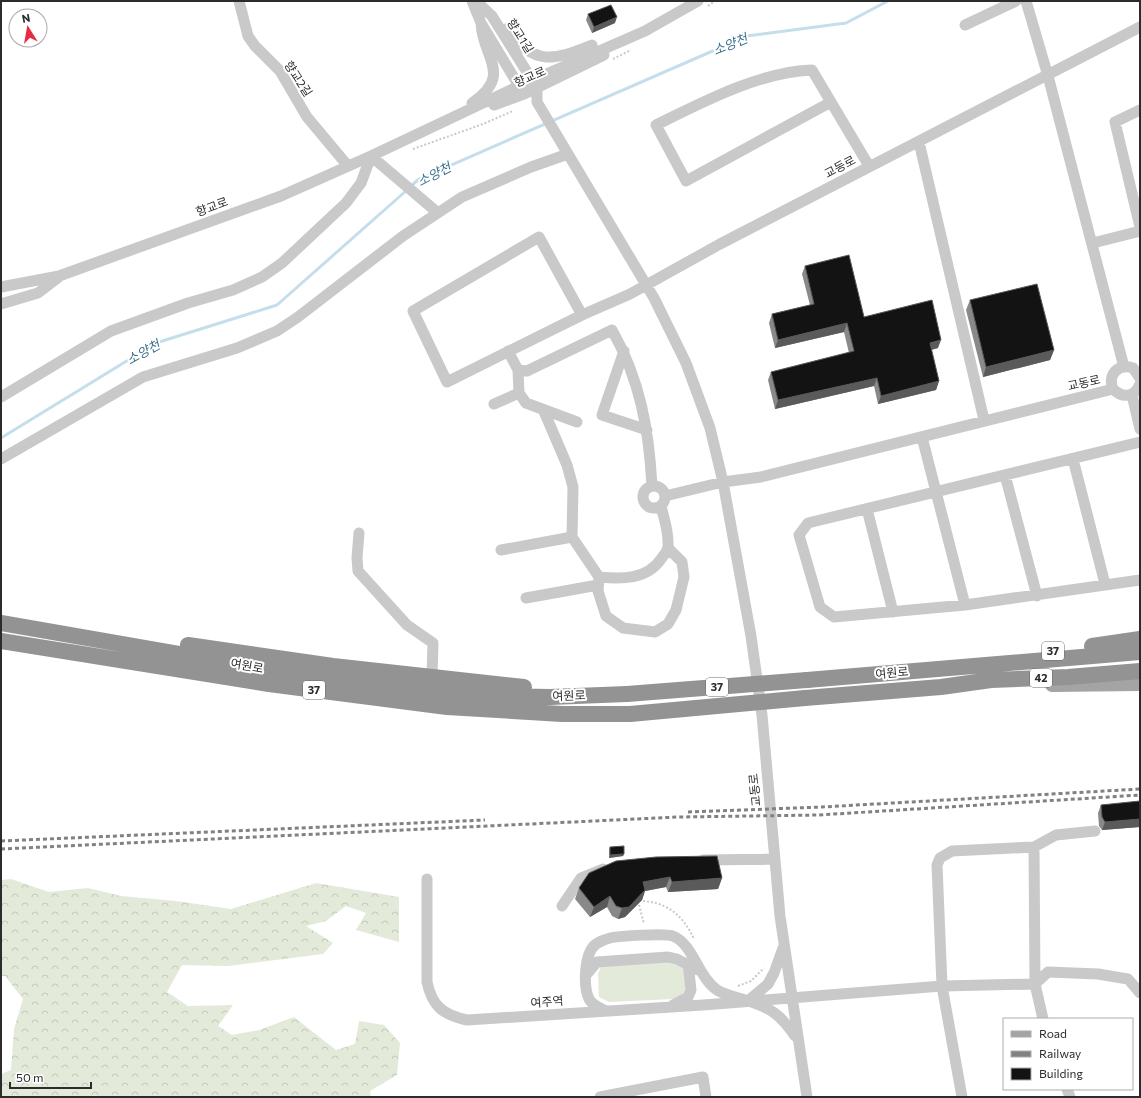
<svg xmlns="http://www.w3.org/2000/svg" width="1141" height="1098" viewBox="0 0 1141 1098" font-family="Commissioner,'Noto Sans KR',sans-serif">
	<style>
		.forest { fill: url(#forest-crowns) }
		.garden { fill: #e3ead9 }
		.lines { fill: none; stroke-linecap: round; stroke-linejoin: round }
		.stream { stroke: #c4deeb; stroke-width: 3 }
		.path { stroke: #c9c9c9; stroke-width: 2; stroke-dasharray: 2 2; stroke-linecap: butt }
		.minor { stroke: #c9c9c9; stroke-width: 11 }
		.major { stroke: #a4a4a4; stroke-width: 14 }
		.highway { stroke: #939393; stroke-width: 16 }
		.rail { stroke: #818181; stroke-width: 3; stroke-dasharray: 4 3; stroke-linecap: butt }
		.highway-bridge { stroke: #939393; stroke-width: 16 }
		.wall { fill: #898989 }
		.shaded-wall { fill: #5a5a5a }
		.building { fill: #131313; stroke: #5a5a5a }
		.labels { text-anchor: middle; stroke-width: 4; stroke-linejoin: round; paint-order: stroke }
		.shield { fill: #fff; stroke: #6b6b6b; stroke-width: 1 }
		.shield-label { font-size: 11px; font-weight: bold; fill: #2c2c2c }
		.street-label { font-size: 12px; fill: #2c2c2c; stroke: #fff }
		.water-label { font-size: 13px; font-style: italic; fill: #3a728e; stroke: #fff }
	</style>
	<defs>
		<pattern id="forest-crowns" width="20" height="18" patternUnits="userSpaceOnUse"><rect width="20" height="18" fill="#e3ead9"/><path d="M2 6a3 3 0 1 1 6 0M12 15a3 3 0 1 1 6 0" fill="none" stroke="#c3c9ba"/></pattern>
	</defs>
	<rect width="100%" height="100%" fill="#fff"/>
	<path class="forest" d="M11,879L49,892L88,888L121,896L176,901L231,909L316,883L399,897V942L356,930L366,913L346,906L326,921L306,926L333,943L323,954L228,966L182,965L167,992L188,1006L233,1005L218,1026L232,1035L259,1030L294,1017L336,1050L355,1044L359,1021L384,1025L400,1043L397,1075L370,1091L371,1097H1V1074L11,1070L14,1029L23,999L5,976H1V880Z"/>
	<path class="garden" d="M673,960L685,968C686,983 690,993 674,999L609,1002L599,997L598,974L601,966Z"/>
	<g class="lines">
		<path class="stream" d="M411,186L419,179L747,36L846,23L888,1
			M1,438L156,343L277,305L407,190"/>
		<path class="path" d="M708,6L715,1
			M613,59L631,50
			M413,149L483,124L513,111
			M638,901L644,924
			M639,901C666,901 683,915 694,939
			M738,986L751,981L764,968"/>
		<path class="minor" d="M239,1L248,36L255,46L280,71L307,117L348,166
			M472,1L481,23L522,91
			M476,1L492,16L532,80L537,89V102L654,298L686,363L710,428L723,482L751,636L762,715L780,916L807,1097
			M1026,1L1048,76L1124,367
			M965,25L1016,1
			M506,29C535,66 552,61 592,45
			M831,102L686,181L656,125C703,102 759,72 812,70L869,166
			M472,103C514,75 482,57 481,23
			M494,105L524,94L604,55
			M1140,110L1115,122L1140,227
			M919,142L984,420
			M1093,243L1140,231
			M1,287L59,276L281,196L371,156L519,86L645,31L698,1
			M1,304L38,293L59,277
			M582,315L539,237L413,311L447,382L582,315L630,294L720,244L1140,27
			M508,351L518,370L527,371L612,330C640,379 649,430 652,486
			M624,351L602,415L647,430
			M518,370L519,393L526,403L577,422
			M1140,378L1133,368C1118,363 1107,375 1113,389C1123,399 1135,397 1140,384
			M1132,395L1140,429
			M1,397L111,331L188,303L233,290L262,277L282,263L346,203L361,183L371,156L438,213
			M494,404L519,393
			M543,409L567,465L573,487L572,537L599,577L598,591L606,616L623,628L655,632L668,624L676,610L684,577L682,562L668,548
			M922,437L965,605
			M1140,442L808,523L799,535L820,607L834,617L965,605L1140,580
			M1,459L143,377L237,348L277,331L298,317L403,236L462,197L531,167L568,154
			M1073,459L1105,584
			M1005,475L1037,596
			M643 497a11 11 0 1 1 22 0a11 11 0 1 1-22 0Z
			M665,496L723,482L761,477L1113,389
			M867,509L893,612
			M359,533L357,558L358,571L407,625L433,643L432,677
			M501,550L572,537
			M599,577C621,579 647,580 661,559C664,555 668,551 668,546C669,532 664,519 661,506
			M526,598L598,585
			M1034,847L1035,984L1043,1019
			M703,860L774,859
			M427,879V982C432,1006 443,1015 467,1020L703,1005L942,986L1035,984L1048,972L1098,974L1128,979L1140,993
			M562,906L581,878L603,869
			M586,975L597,962L668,957L677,959L698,970
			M748,1001L768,984L774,973L783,948
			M673,1005L688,997L691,990L688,963
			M606,1011C600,1008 592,1005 589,999C583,986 584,953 596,944C599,942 606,939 610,938C619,936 666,933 673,936C693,944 698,977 717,990C725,995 735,997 745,1000C770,1007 781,1015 795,1036
			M1067,1089L1070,1097
			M600,1097L703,1077L706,1097
			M962,1097L942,986L937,865L940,858L952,851L1034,847L1056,835L1095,831"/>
		<path class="major" d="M1052,685L1140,684"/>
		<path class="highway" d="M1,623L288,673L485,696L550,697L627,694
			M1,641L269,684L447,707L562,714H630
			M188,645L333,666L524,687
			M1092,646L1140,639
			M807,680L1140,652
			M805,698L941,687L991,680L1068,677L1140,671"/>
		<path class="rail" d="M688,812L822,807L1140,789
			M1,841L485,820
			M1,849L678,817L819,815L1140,795"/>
		<path class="highway-bridge" d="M627,694L807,680
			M630,714L805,698"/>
	</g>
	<path class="wall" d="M588,14L615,23L592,33L586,20Z
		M805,266L864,317L938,348L931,350L939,381L936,390L878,404L874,386L775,409L768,380L771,372L849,353L844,332L775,348L769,323L772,314L810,305L802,274Z
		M970,300L1054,350L1050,360L983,377L966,310Z
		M1140,801V827L1102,830L1099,826L1098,813L1101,805Z
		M610,847L624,854L623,856L609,858V849Z
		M589,873L722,878L718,889L668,892L666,887L645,891L642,900L625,917L618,919L612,916L607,907L590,917L575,899L579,888Z"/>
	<path class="shaded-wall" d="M617,17L615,23L592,33L594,27Z
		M847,323L844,332L775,348L778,340Z
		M941,340L938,348L927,351L930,343Z
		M1054,350L1050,360L983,377L986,367Z
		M877,378L874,386L775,409L778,400Z
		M939,381L936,390L878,404L881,396Z
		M1140,819V827L1102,830L1105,822Z
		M624,854L623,856L609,858L610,855Z
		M670,877L666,887L645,891L642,900L625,917L618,919L622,908L643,882Z
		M722,878L718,889L668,892L672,882Z
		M610,896L607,907L590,917L594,907Z"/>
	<path class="building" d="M611,5L617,17L594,27L588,14Z
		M849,255L864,317L932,300L941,340L930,343L939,381L881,396L877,378L778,400L771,372L854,351L847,323L778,340L772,314L814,304L805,266Z
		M1037,284L1054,350L986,367L970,300Z
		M1140,801V819L1105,822L1102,817L1101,805Z
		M624,846V854L610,855V847Z
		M717,856L722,878L672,882L670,877L643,882L645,890L629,907L622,908L616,906L610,896L594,907L579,888L589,873L616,861L656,857Z"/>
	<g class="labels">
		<g class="shield">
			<rect x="1042" y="642" width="22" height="18" rx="3"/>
			<rect x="1030" y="669" width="22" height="18" rx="3"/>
			<rect x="706" y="678" width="22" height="18" rx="3"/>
			<rect x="303" y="681" width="22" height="18" rx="3"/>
		</g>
		<g class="shield-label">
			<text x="1053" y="655">37</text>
			<text x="1041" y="682">42</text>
			<text x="717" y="691">37</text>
			<text x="314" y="694">37</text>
		</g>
		<g class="street-label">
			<text transform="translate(520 36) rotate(58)" y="4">향교1길</text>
			<text transform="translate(530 77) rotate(-24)" y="4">향교로</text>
			<text transform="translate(298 79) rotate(57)" y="4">향교2길</text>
			<text transform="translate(840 167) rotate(-28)" y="4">교동로</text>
			<text transform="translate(212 207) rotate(-20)" y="4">향교로</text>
			<text transform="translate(1084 383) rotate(-13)" y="4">교동로</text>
			<text transform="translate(247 666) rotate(10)" y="4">여원로</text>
			<text transform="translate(892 673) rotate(-5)" y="4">여원로</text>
			<text transform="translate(569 696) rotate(-2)" y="4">여원로</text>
			<text transform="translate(755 790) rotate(-96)" y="4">교동로</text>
			<text transform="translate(547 1002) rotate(-4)" y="4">여주역</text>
		</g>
		<g class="water-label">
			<text transform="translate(730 44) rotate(-22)" y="5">소양천</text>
			<text transform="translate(434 174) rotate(-27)" y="5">소양천</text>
			<text transform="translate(143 352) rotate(-29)" y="5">소양천</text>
		</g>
	</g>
	<rect width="1141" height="1098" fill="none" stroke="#2c2c2c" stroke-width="4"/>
	<rect x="1003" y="1018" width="130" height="72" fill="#ffffff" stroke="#ababab"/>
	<rect x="1011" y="1031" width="20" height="6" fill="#a4a4a4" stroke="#ababab"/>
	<text x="1039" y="1038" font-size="12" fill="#2c2c2c">Road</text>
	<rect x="1011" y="1051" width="20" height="6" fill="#818181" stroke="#ababab"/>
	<text x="1039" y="1058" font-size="12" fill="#2c2c2c">Railway</text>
	<rect x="1011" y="1068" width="20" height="12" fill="#131313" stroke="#ababab"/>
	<text x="1039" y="1078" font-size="12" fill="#2c2c2c">Building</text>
	<g transform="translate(28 28) rotate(349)"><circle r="19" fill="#ffffff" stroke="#ababab"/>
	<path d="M0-3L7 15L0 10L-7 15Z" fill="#e62b43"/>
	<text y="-6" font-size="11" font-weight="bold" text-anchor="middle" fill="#2c2c2c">N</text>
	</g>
	<path d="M10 1082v6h81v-6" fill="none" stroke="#2c2c2c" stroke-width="2"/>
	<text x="16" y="1082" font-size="12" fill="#2c2c2c" stroke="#ffffff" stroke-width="3" paint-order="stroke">50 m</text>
</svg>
